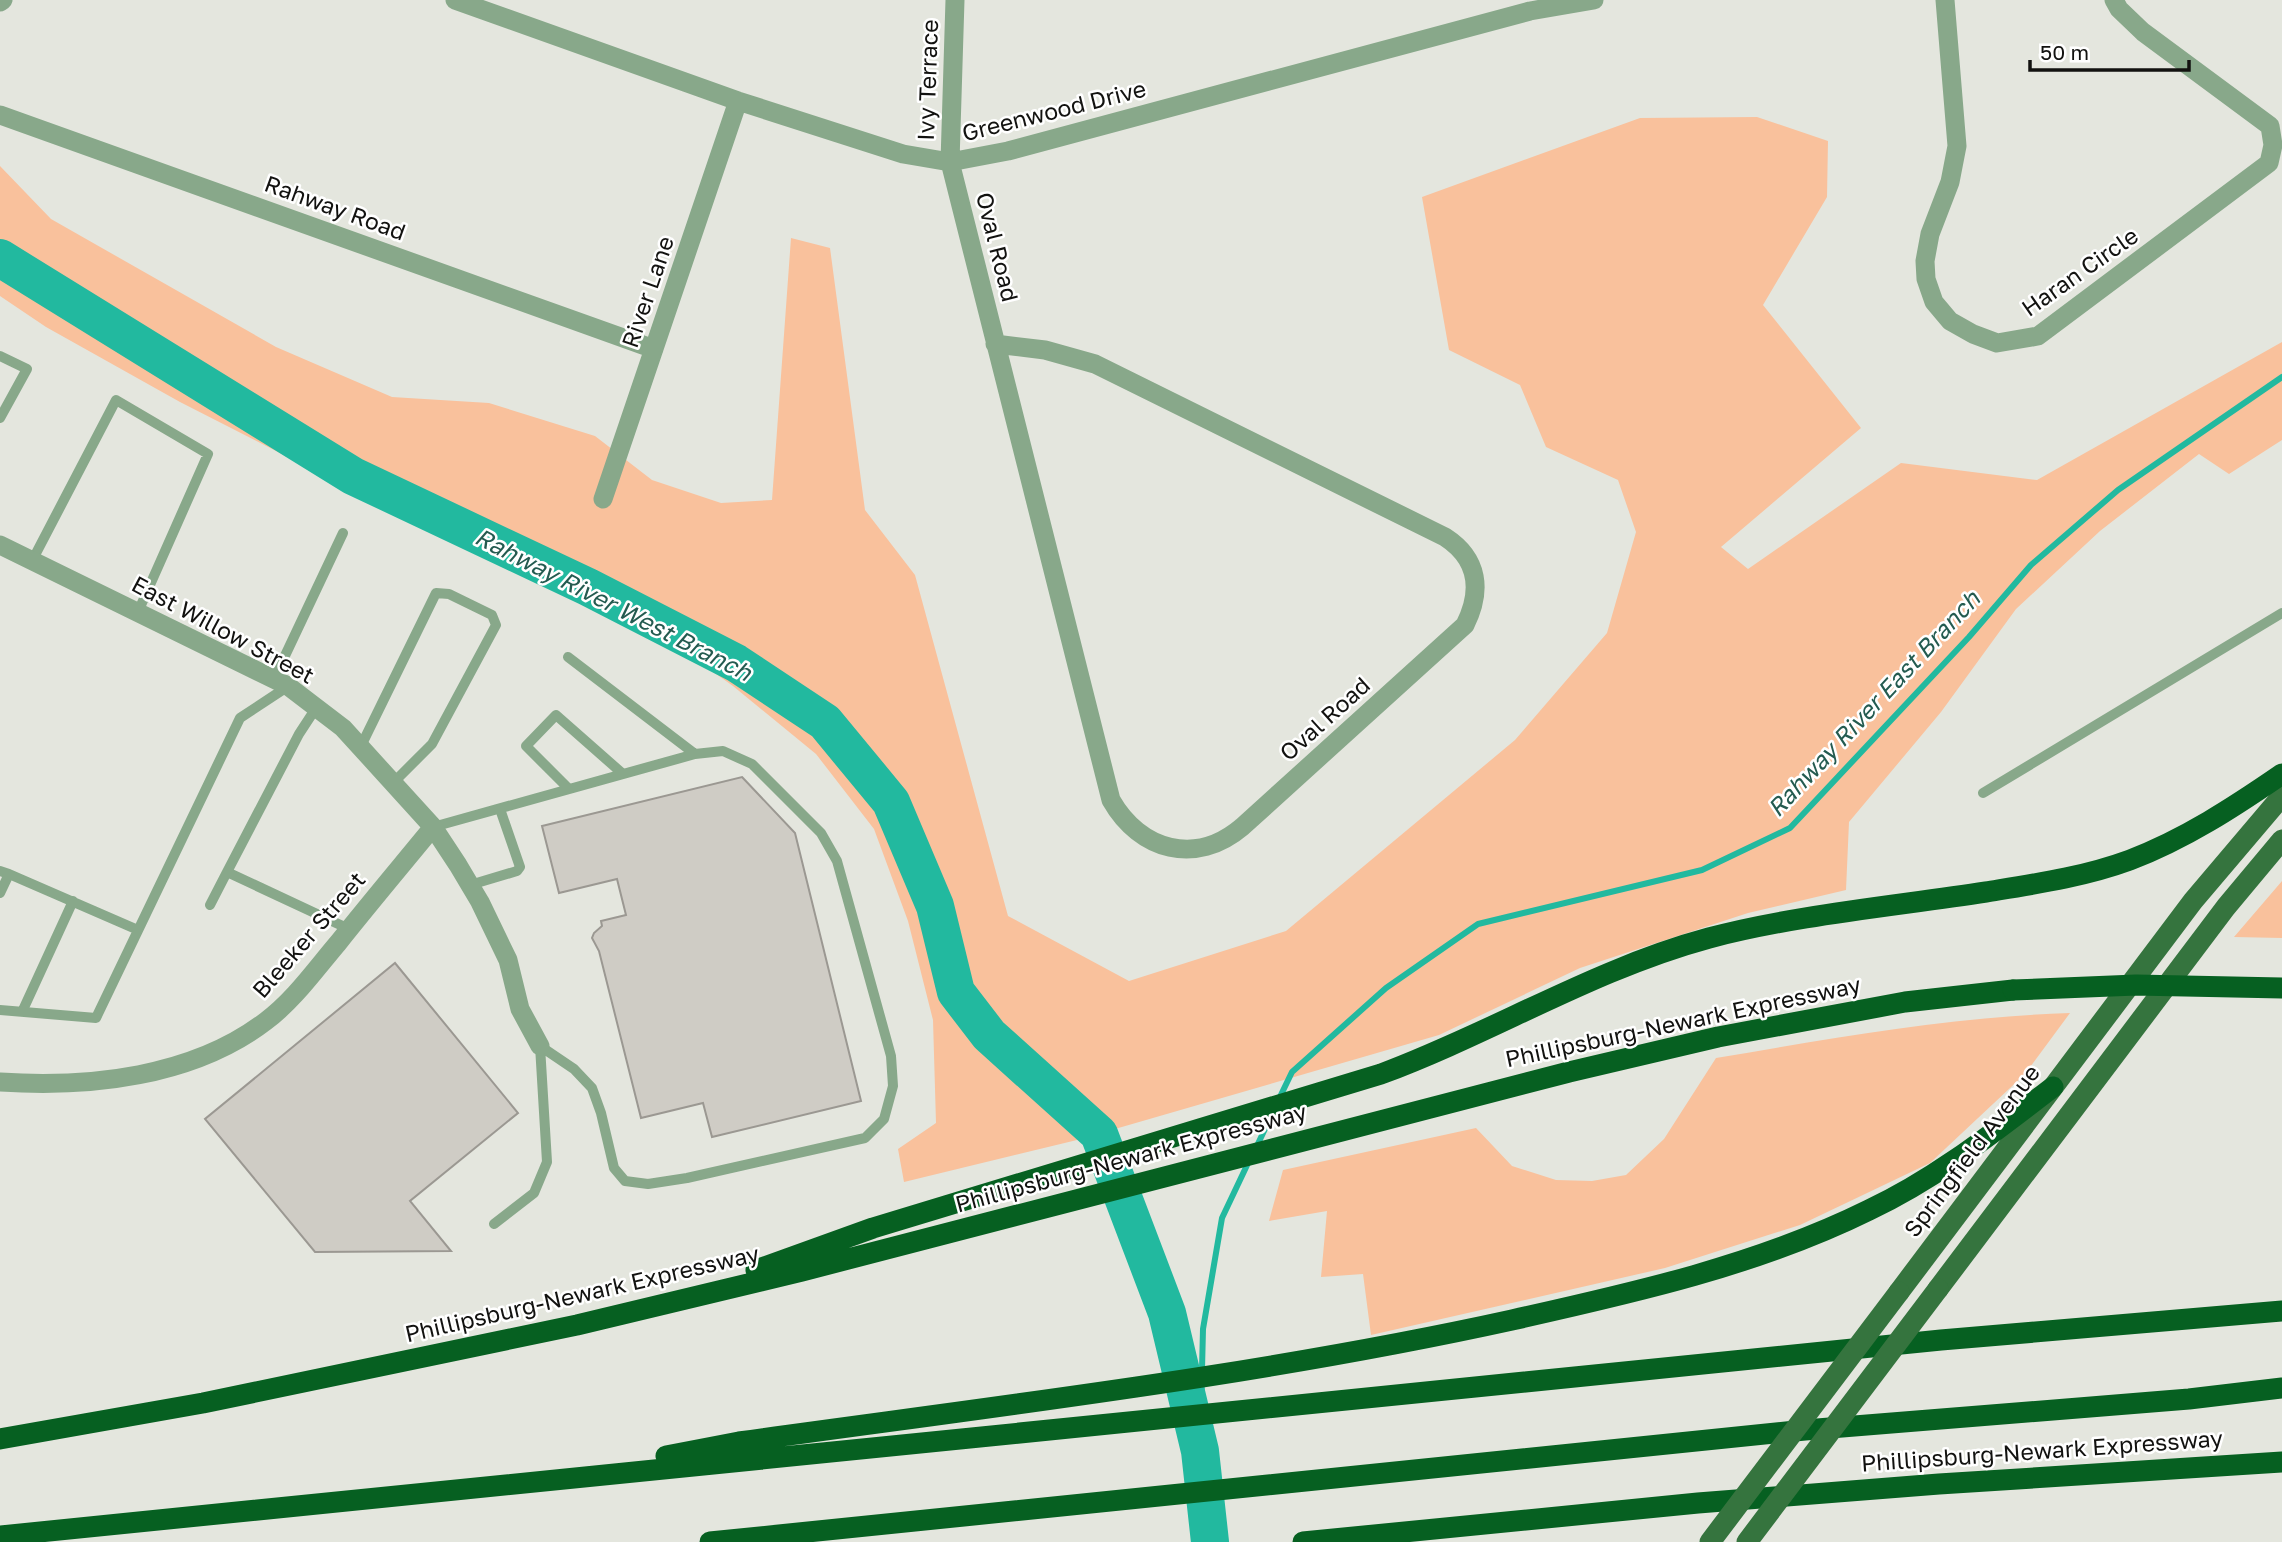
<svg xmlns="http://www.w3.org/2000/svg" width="2282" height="1542" viewBox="0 0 2282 1542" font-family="'Golos Text',sans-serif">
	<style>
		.green { fill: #f9c19c }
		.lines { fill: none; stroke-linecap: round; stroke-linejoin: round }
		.stream { stroke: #22b99f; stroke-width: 6 }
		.river { stroke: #22b99f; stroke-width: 38 }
		.building { fill: #cfccc5; stroke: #9b9892; stroke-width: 2 }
		.lane { stroke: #88a88a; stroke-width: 10 }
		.street { stroke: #88a88a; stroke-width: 19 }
		.primary { stroke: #35743e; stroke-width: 21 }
		.highway { stroke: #066021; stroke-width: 21 }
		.primary-bridge { stroke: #35743e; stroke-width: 21 }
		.highway-bridge { stroke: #066021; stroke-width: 21 }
		.labels { text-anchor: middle; stroke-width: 5; stroke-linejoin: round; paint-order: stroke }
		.street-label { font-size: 23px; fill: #121210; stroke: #fff }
		.water-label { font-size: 24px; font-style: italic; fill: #245b50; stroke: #fff }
	</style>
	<rect width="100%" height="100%" fill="#e4e6de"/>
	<path class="green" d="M1757,117L1828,141L1827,197L1763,305L1861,428L1721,547L1748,569L1901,463L2037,480L2282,342V440L2229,474L2199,454L2100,531L2016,609L1941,712L1849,822L1846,890L1748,913L1580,968L1439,1035L1077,1140L904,1182L898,1149L936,1123L933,1020L908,921L874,829L816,754L733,686L647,625L317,472L180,402L46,327L0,296V166L51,219L276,347L392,397L489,403L595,436L652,480L721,503L772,500L791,238L830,248L865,510L915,575L1008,916L1129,981L1286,931L1515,740L1607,633L1636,532L1618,480L1546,447L1520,385L1449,350L1422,197L1640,118Z
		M2282,881V938L2234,937Z
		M2070,1013L2025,1074L1930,1163L1800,1225L1665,1268L1371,1335L1363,1274L1321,1277L1327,1211L1269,1221L1283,1170L1476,1128L1512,1166L1556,1180L1592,1181L1626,1175L1664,1139L1716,1058C1834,1038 1950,1017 2070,1013Z"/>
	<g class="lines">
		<path class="stream" d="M1278,1101L1292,1072L1386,988L1478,924L1702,870L1790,828L1969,637L2031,565L2118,490L2282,377
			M1256,1148L1272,1114
			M1200,1451L1203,1329L1222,1218L1249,1161"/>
		<path class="river" d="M0,258L353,476L588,587L736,663L825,722L891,802L935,906L956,992L989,1035L1099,1134L1167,1313L1200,1451L1210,1542"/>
	</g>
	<path class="building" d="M742,777L795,833L861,1101L712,1137L703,1103L641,1118L599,951L592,938L594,933L602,926L601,921L626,915L617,879L559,893L542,826Z
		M395,963L518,1113L410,1201L451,1251L315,1252L205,1119Z"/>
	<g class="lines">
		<path class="lane" d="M0,356L27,369L0,418
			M32,561L116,400L208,454L138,612
			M274,679L343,533
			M316,708L299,734L227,872L349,929
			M361,746L436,593L449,594L492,615L496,625L432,744L394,782
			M569,789L526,746L556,715L623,774
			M1983,793L2282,613
			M433,827L695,754L568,657
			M0,871L9,874L0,893
			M9,874L138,930
			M470,885L517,871L520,867L500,809
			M210,905L227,872
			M0,1010L96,1018L240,718L287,687
			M22,1012L73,901
			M540,1046L574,1069L592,1088L601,1113L614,1168L625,1181L648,1184L687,1178L865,1138L884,1119L893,1086L891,1056L837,861L821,833L752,764L723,751L695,754
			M494,1224L534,1193L547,1162L540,1046"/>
		<path class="street" d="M455,0L738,101L903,154L950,162L1008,151L1530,11L1594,0
			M955,0L950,162L1111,800C1140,851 1196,866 1242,827L1465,625C1482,591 1479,559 1445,537L1095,364L1045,350L995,344
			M1945,0L1957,146L1950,182L1930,234L1925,261L1926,279L1934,302L1950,321L1973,334L1997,343L2038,336L2269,163L2273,145L2270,126L2143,32L2119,9L2114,0
			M0,2L3,0
			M0,115L654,349
			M603,499L738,101
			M0,545L288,686L343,728L433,827L458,865L480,902L508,960L520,1009L540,1046
			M0,1082C89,1088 193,1077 266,1021C294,1000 315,970 338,943C369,904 401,866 433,827"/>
		<path class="primary" d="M1938,1289L2226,907L2282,840
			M1899,1292L2193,901L2282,796"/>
		<path class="highway" d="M756,1270L873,1228L1381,1074C1492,1033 1594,969 1709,938C1796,915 1896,906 1986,892C2035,884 2084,877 2130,860C2185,839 2234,807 2282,774
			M0,1439L203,1403L577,1325L802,1271L1569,1072L1718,1037L1905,1002L2013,990
			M666,1456L739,1442C997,1406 1257,1376 1512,1320C1633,1293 1758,1265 1869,1210C1937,1178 1994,1132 2053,1087
			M0,1536L1941,1340L2282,1311
			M710,1542L1805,1430L2189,1399L2282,1388
			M1303,1542L1698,1503L1939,1484L2282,1462"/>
		<path class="primary-bridge" d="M1710,1542L1899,1292
			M1747,1542L1938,1289"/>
		<path class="highway-bridge" d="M2013,990L2136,985L2282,988"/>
	</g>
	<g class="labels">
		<g class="street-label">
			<text transform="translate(928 80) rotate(-88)" y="8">Ivy Terrace</text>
			<text transform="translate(1054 111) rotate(-14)" y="8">Greenwood Drive</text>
			<text transform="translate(335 208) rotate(20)" y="8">Rahway Road</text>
			<text transform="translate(997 247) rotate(76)" y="8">Oval Road</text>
			<text transform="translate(2080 272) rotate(-35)" y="8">Haran Circle</text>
			<text transform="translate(648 292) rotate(-71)" y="8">River Lane</text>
			<text transform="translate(223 630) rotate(28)" y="8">East Willow Street</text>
			<text transform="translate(1325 719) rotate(-42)" y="8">Oval Road</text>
			<text transform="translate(309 935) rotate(-49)" y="8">Bleeker Street</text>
			<text transform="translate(1683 1022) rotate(-12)" y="8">Phillipsburg-Newark Expressway</text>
			<text transform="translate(1972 1151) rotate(-53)" y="8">Springfield Avenue</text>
			<text transform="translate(1131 1158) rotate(-15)" y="8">Phillipsburg-Newark Expressway</text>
			<text transform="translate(582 1294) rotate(-13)" y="8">Phillipsburg-Newark Expressway</text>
			<text transform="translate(2042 1451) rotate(-4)" y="8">Phillipsburg-Newark Expressway</text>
		</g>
		<g class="water-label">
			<text transform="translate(613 605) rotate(27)" y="8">Rahway River West Branch</text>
			<text transform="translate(1874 704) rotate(-47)" y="8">Rahway River East Branch</text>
		</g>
	</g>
	<path d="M2030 60v10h159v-10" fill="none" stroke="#121210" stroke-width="3.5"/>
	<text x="2040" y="60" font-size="21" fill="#121210" stroke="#ffffff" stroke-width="5" paint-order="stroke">50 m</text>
</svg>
